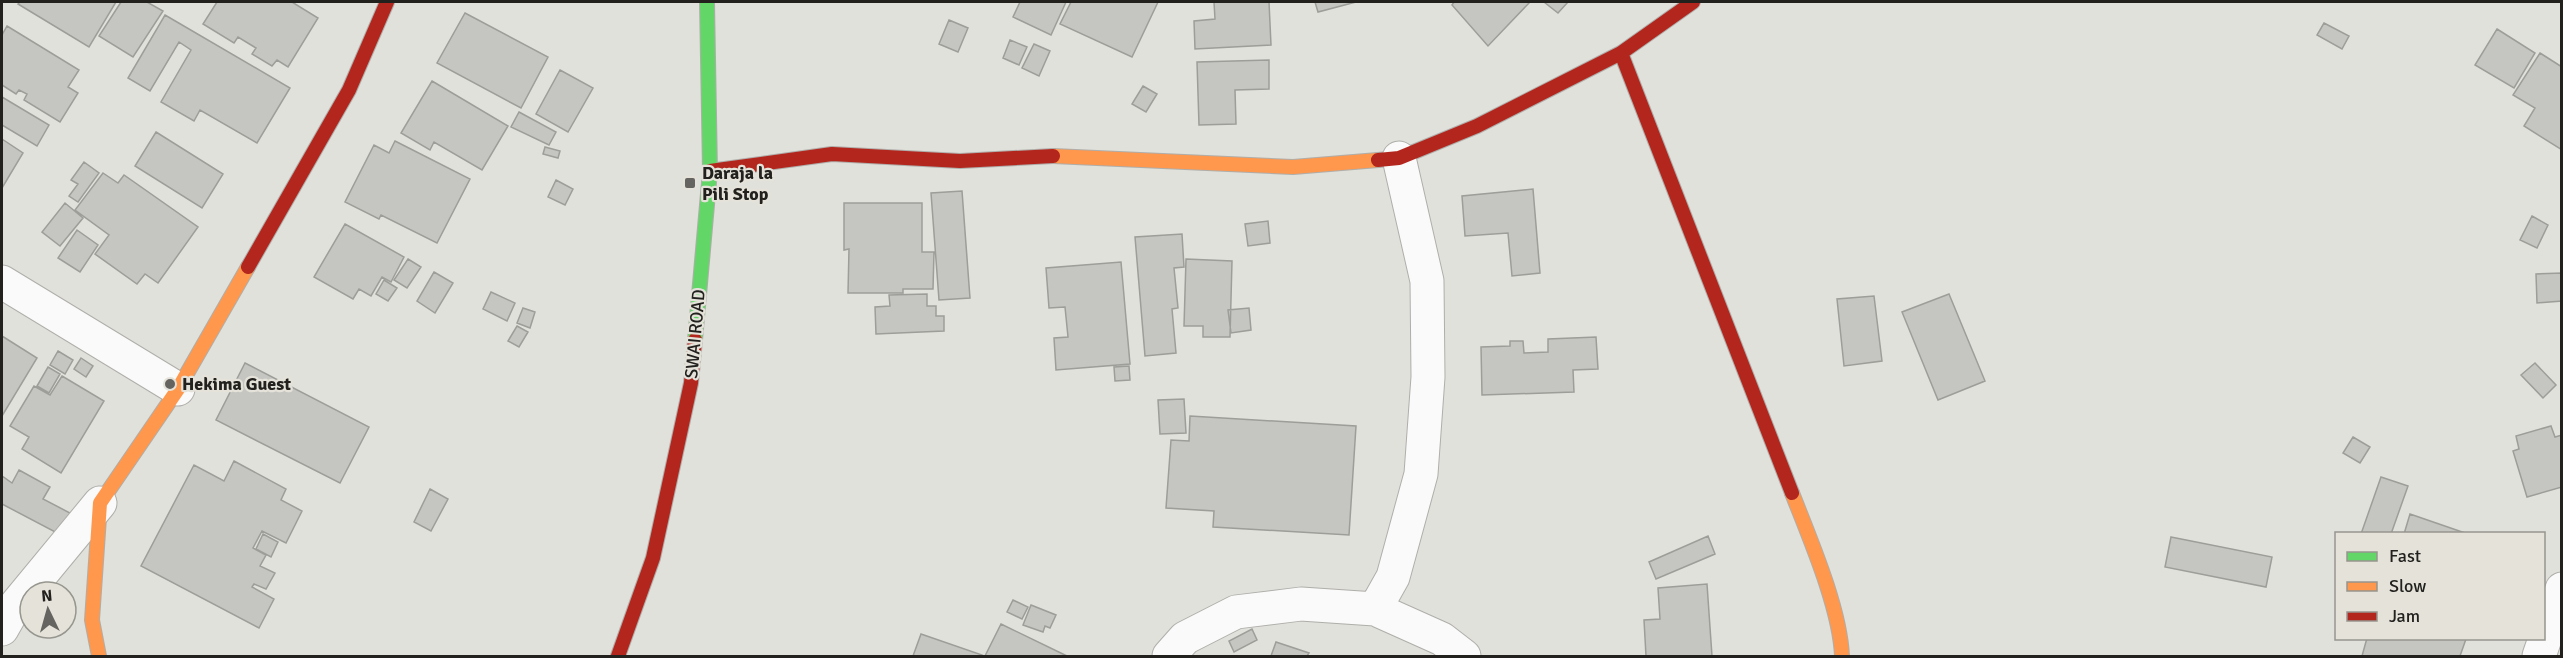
<svg xmlns="http://www.w3.org/2000/svg" width="2563" height="658" viewBox="0 0 2563 658" font-family="Signika,sans-serif">
	<style>
		.building { fill: #c5c5c1; stroke: #9d9d99; stroke-width: 1.5 }
		.lines { fill: none; stroke-linecap: round; stroke-linejoin: round }
		.street-casing { stroke: #afaeaa; stroke-width: 35 }
		.fast-casing { stroke: #afaeaa; stroke-width: 16 }
		.slow-casing { stroke: #afaeaa; stroke-width: 16 }
		.jam-casing { stroke: #afaeaa; stroke-width: 16 }
		.street { stroke: #fafafa; stroke-width: 33 }
		.fast { stroke: #63d668; stroke-width: 14 }
		.slow { stroke: #ff974d; stroke-width: 14 }
		.jam { stroke: #b3261e; stroke-width: 14 }
		.poi-dot { fill: #656460; stroke: #e4e2d9; stroke-width: 2 }
		.labels { text-anchor: middle; stroke-width: 4.5; stroke-linejoin: round; paint-order: stroke }
		.poi-label { font-size: 18px; font-weight: bold; fill: #22211e; stroke: #e4e2d9; text-anchor: start }
		.street-label { font-size: 18px; fill: #22211e; stroke: #e4e2d9 }
	</style>
	<rect width="100%" height="100%" fill="#e1e1dc"/>
	<path class="building" d="M20,2H116L89,47L18,4Z
		M121,2H147L163,11L133,57L99,36Z
		M217,2H292L318,18L288,67L277,60L272,66L252,54L256,48L238,37L234,43L203,24Z
		M1020,2H1066L1051,35L1013,17Z
		M1071,2H1158L1132,57L1060,24Z
		M1214,2H1269L1271,45L1195,49L1194,21L1215,19Z
		M1315,2H1356L1318,12Z
		M1454,2H1530L1488,46L1452,5Z
		M1544,2H1568L1558,13Z
		M465,13L548,57L521,108L437,63Z
		M165,15L290,88L257,143L200,110L194,121L161,102L191,50L179,42L150,91L128,78Z
		M949,20L968,28L958,52L939,44Z
		M2324,23L2349,36L2342,49L2317,35Z
		M7,26L79,70L68,87L78,93L60,122L24,100L27,94L19,90L16,94L2,85V35Z
		M2497,29L2535,53L2514,88L2475,65Z
		M1010,40L1027,47L1019,65L1003,58Z
		M1034,44L1050,51L1039,76L1022,68Z
		M2540,53L2562,67V150L2524,126L2535,108L2513,95Z
		M1269,60V89L1235,90L1236,124L1199,125L1197,62Z
		M560,70L593,88L568,132L536,114Z
		M432,81L508,126L482,170L434,142L430,150L401,133Z
		M1143,86L1157,94L1146,112L1132,104Z
		M2,97L49,125L37,146L2,125Z
		M519,112L556,132L549,145L511,127Z
		M156,132L223,174L202,208L135,166Z
		M2,139L23,153L2,188Z
		M395,141L470,179L437,243L381,215L379,219L345,202L374,145L389,153Z
		M545,147L560,151L558,158L543,154Z
		M84,162L99,173L78,202L69,196L78,184L71,180Z
		M103,173L118,183L124,175L198,227L158,283L145,274L137,284L95,254L109,235L75,210Z
		M556,180L573,189L565,205L548,197Z
		M1533,189L1540,273L1512,276L1508,233L1465,236L1462,196Z
		M962,191L970,298L939,300L931,193Z
		M65,203L83,218L60,246L42,232Z
		M844,203H922V252H934L933,289H903V293H848L849,249L844,250Z
		M2532,216L2548,225L2537,248L2520,240Z
		M1268,221L1270,243L1248,246L1245,224Z
		M345,224L404,257L391,282L382,277L371,296L359,289L353,299L314,277Z
		M77,230L98,245L80,272L58,258Z
		M1182,234L1184,267L1174,268L1178,308L1172,309L1176,353L1145,356L1135,237Z
		M408,259L421,267L407,288L394,280Z
		M1186,259L1232,261L1230,337H1203V326H1184Z
		M1121,262L1130,364L1056,370L1054,338L1068,337L1065,307L1049,308L1046,268Z
		M434,272L453,283L435,313L417,301Z
		M2562,273V301L2537,303L2536,274Z
		M384,280L397,288L388,301L376,294Z
		M491,292L515,303L507,321L483,309Z
		M927,294V306H936V316H944V331L876,334L875,307L890,306L889,295Z
		M1949,294L1985,381L1938,400L1902,312Z
		M1874,296L1882,361L1844,366L1837,299Z
		M523,308L535,312L530,328L517,323Z
		M1249,308L1251,330L1231,333L1228,310Z
		M517,326L528,332L519,347L508,341Z
		M2,336L37,358L2,416Z
		M1596,337L1598,369L1573,370L1574,392L1482,395L1481,347L1510,346V341H1523L1524,353L1548,352V339Z
		M58,351L73,360L65,374L50,365Z
		M81,358L93,366L86,377L74,369Z
		M245,363L369,427L340,483L216,420Z
		M2535,363L2556,385L2543,398L2521,375Z
		M1129,366L1130,380L1115,381L1114,367Z
		M48,367L60,374L49,393L37,386Z
		M62,376L104,401L61,473L22,449L29,437L10,426L34,386L50,395Z
		M1184,399L1186,433L1160,434L1158,400Z
		M1190,416L1356,426L1349,535L1213,527L1214,511L1166,508L1171,440L1189,441Z
		M2551,426L2555,437L2562,435V487L2527,497L2513,451L2519,449L2516,436Z
		M2353,437L2370,447L2360,463L2343,453Z
		M234,461L286,489L281,500L302,511L286,543L262,531L253,548L266,555L260,566L275,573L266,589L254,584L252,587L274,599L259,628L141,566L194,465L224,481Z
		M19,470L50,487L43,499L70,513L59,534L2,504V476L12,483Z
		M2381,477L2408,486L2391,534H2361Z
		M430,489L448,499L431,531L414,522Z
		M2410,514L2468,534H2404Z
		M263,534L278,542L271,557L256,549Z
		M1708,536L1715,554L1656,579L1649,562Z
		M2171,537L2272,557L2266,587L2165,567Z
		M1707,584L1712,656H1646L1644,620L1660,619L1658,588Z
		M1013,600L1028,607L1022,619L1007,612Z
		M1031,605L1056,615L1050,628L1045,626L1043,632L1023,625Z
		M1001,624L1067,656H985Z
		M1252,629L1257,640L1234,652L1229,641Z
		M921,634L982,655L981,656H913Z
		M2367,638H2463L2466,639L2460,656H2362Z
		M1276,642L1309,653L1307,656H1271Z"/>
	<g class="lines">
		<g class="street-casing">
			<path id="street" d="M2,282L178,389
				M1375,609L1393,577L1421,474L1428,377L1427,281L1399,158
				M2,629L15,606L100,503
				M1169,656L1185,638L1236,612L1301,604L1375,609L1442,639L1464,656
				M2539,656L2562,589"/>
		</g>
		<g class="fast-casing">
			<path id="fast" d="M695,340L710,171L707,2"/>
		</g>
		<g class="slow-casing">
			<path id="slow" d="M1053,156L1293,167L1378,160
				M1792,493C1810,539 1840,608 1842,656
				M99,656L92,620L100,503L178,389L248,267"/>
		</g>
		<g class="jam-casing">
			<path id="jam" d="M1621,53L1792,493
				M1378,160L1399,158L1477,126L1621,53L1693,2
				M710,171L832,154L960,161L1053,156
				M248,267L349,90L387,2
				M618,656L653,558L691,383L695,340"/>
		</g>
		<use href="#street" class="street"/>
		<use href="#fast" class="fast"/>
		<use href="#slow" class="slow"/>
		<use href="#jam" class="jam"/>
	</g>
	<g class="poi-dot">
		<rect x="684" y="177" width="12" height="12" rx="3"/>
		<circle cx="170" cy="384" r="6"/>
	</g>
	<g class="labels">
		<g class="poi-label">
			<text x="702" y="179">Daraja la<tspan x="702" dy="21">Pili Stop</tspan></text>
			<text x="182" y="390">Hekima Guest</text>
		</g>
		<g class="street-label">
			<text transform="translate(695 334) rotate(-85)" y="6">SWAI ROAD</text>
		</g>
	</g>
	<rect width="2563" height="658" fill="none" stroke="#22211e" stroke-width="6"/>
	<rect x="2335" y="532" width="210" height="108" fill="#e4e2d9" stroke="#96958e" stroke-width="1.5"/>
	<rect x="2347" y="552" width="30" height="9" fill="#63d668" stroke="#96958e" stroke-width="1.5"/>
	<text x="2389" y="562" font-size="18" fill="#22211e">Fast</text>
	<rect x="2347" y="582" width="30" height="9" fill="#ff974d" stroke="#96958e" stroke-width="1.5"/>
	<text x="2389" y="592" font-size="18" fill="#22211e">Slow</text>
	<rect x="2347" y="612" width="30" height="9" fill="#b3261e" stroke="#96958e" stroke-width="1.5"/>
	<text x="2389" y="622" font-size="18" fill="#22211e">Jam</text>
	<g transform="translate(48 610) rotate(355)"><circle r="28" fill="#e4e2d9" stroke="#96958e" stroke-width="1.5"/>
	<path d="M0-4.5L10 22L0 15L-10 22Z" fill="#656460"/>
	<text y="-9" font-size="16" font-weight="bold" text-anchor="middle" fill="#22211e">N</text>
	</g>
</svg>
